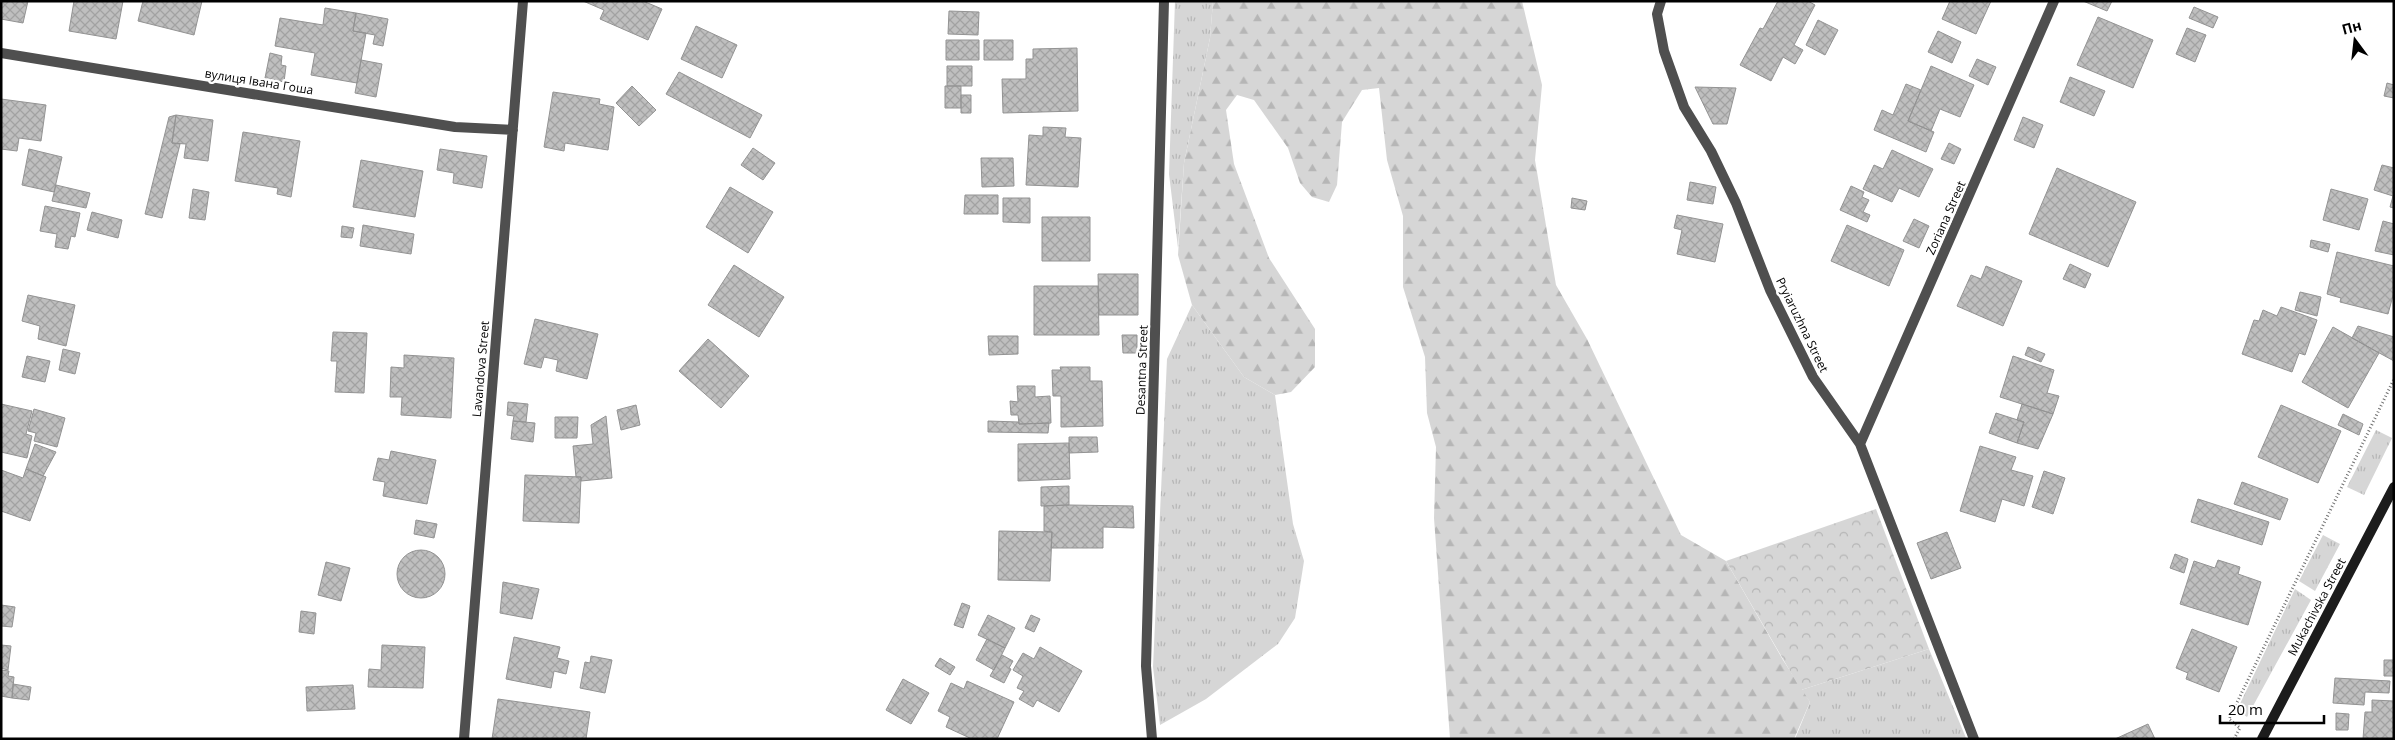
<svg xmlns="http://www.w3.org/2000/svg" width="2395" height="740" viewBox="0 0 2395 740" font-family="'Open Sans',sans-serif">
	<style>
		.grass { fill: url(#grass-tufts) }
		.forest { fill: url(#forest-firs) }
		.park { fill: url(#park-crowns) }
		.building { fill: url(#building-cross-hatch); stroke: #939393 }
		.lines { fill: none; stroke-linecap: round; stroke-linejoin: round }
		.path { stroke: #717171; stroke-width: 3; stroke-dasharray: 1 2.5; stroke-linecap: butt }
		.street { stroke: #4f4f4f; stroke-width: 10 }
		.secondary { stroke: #1c1c1c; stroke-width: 10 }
		.labels { text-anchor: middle; stroke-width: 5; stroke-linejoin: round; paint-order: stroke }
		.street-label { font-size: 12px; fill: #000; stroke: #fff }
	</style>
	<defs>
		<pattern id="grass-tufts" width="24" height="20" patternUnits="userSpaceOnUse" patternTransform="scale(1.25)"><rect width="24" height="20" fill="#d6d6d6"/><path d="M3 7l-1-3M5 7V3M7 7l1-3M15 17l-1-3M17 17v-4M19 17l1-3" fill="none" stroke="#b6b6b6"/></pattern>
		<pattern id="forest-firs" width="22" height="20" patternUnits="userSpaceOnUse" patternTransform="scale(1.25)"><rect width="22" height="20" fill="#d6d6d6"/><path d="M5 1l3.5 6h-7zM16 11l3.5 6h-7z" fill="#b6b6b6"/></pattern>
		<pattern id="park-crowns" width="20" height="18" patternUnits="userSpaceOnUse" patternTransform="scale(1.25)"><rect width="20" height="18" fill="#d6d6d6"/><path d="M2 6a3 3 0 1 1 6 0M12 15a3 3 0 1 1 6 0" fill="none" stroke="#b6b6b6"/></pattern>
		<pattern id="building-cross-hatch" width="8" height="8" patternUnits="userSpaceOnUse" patternTransform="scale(1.25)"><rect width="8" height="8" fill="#bfbfbf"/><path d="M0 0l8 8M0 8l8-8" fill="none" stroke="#a2a2a2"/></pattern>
	</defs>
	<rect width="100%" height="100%" fill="#fff"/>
	<path class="grass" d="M1175,1H1213L1210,38L1184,163L1178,248L1169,174Z
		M1192,305L1244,377L1275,395L1293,524L1304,561L1295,618L1278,644L1206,699L1160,725L1153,667L1167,359Z
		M2376,430L2392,438L2364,495L2347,487Z
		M2323,535L2340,544L2315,591L2299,581Z
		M2295,589L2311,600L2247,717L2237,710Z
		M1929,649L1966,738L1795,739L1810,702L1801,690Z"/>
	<path class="forest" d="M1213,1H1522L1542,85L1535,160L1556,285L1587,339L1681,535L1726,561L1783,660L1810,702L1794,739H1450L1434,518L1436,447L1427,413L1425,357L1403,287V216L1387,160L1379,88L1362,90L1342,122L1337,185L1329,202L1312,197L1300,183L1288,148L1254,100L1237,95L1226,110L1234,164L1269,258L1315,329V367L1291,392L1275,395L1244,377L1192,305L1178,255L1184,163L1210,38Z"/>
	<path class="park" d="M1876,509L1929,649L1801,690L1726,561Z"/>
	<path class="building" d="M1,1H28L23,23L1,19Z
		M74,1H123L116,39L69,31Z
		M143,1H202L194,35L138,21Z
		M583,1H643L662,9L648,40L600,19L604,10Z
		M1778,1H1808L1815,5L1794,45L1803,50L1795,64L1783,57L1771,81L1740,65L1760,28L1763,29Z
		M1950,1H1991L1976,34L1942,19Z
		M2083,1H2112L2107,11Z
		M2194,7L2218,17L2213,28L2189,18Z
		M325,8L356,13L353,31L366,33L357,83L311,75L315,53L275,46L280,18L323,25Z
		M949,11L979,12L978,35L948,34Z
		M356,13L388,19L383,46L373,44L375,35L353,31Z
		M2098,17L2153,40L2133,88L2077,65Z
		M1818,20L1838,30L1825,55L1806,45Z
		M696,26L737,45L722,78L681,59Z
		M2187,28L2206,35L2195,62L2176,54Z
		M1938,31L1961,42L1952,63L1928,52Z
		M946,40H979V60H946Z
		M984,40H1013V60H984Z
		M1077,48L1078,111L1003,113L1002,79H1026V59H1033V49Z
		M270,53L282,56L281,65L286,66L284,82L265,78Z
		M1977,59L1996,67L1988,85L1969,76Z
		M361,60L382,64L376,97L355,93Z
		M947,66H972V86H947Z
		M1931,66L1974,85L1960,117L1940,109L1931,131L1908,121Z
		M679,72L762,115L750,138L666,94Z
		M2070,77L2105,91L2094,116L2060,102Z
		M2387,83L2394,85V98L2384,96Z
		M1906,84L1921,90L1908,121L1934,132L1926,152L1874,130L1882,110L1893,115Z
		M632,86L656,110L639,126L616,103Z
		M945,86H961V108H945Z
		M1695,87L1736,88L1727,124H1713Z
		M553,92L600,99L599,104L614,107L608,150L565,143L564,151L544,147Z
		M961,95H971V113H961Z
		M1,99L46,105L41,141L19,138L17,151L1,149Z
		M176,115L213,120L208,161L184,158L186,144L172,143Z
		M176,115L172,143L180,144L162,218L145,214L169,117Z
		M2023,117L2043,125L2034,148L2014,140Z
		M1043,127L1066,128L1065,137L1081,138L1078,187L1026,185L1029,135L1043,136Z
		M243,132L300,141L291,197L277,194L278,188L235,181Z
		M1949,143L1961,149L1954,164L1941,159Z
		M753,148L775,163L763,180L741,165Z
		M29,149L62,157L54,192L22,185Z
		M440,149L487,156L482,188L453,183L454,173L437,170Z
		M1892,150L1933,169L1919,197L1899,188L1892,202L1863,189L1874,165L1883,169Z
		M981,158H1013L1014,186L982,187Z
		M361,160L423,171L415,217L353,207Z
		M2382,165L2394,168V208L2390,207L2393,196L2374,190Z
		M2057,168L2136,202L2108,267L2029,234Z
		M1690,182L1716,187L1713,204L1687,200Z
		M56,185L90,193L86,208L52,201Z
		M1851,186L1864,192L1862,197L1869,200L1863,212L1870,215L1867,222L1840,210Z
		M730,187L773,212L748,253L706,227Z
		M193,189L209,192L205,220L189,218Z
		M2331,189L2368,199L2359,230L2323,220Z
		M965,195H998V214H964Z
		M1003,198H1030V223L1003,222Z
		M1572,198L1587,201L1585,210L1571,208Z
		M45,206L80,213L75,237L71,236L68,249L55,247L57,234L40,231Z
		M92,212L122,220L118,238L87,230Z
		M1677,215L1723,224L1715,262L1677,254L1682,230L1674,228Z
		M1042,217H1090V261H1042Z
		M1914,219L1929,226L1919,248L1903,241Z
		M2383,221L2394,224V255L2375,251Z
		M363,225L414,234L411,254L360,246Z
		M1847,225L1904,250L1889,286L1831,261Z
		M342,226L354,228L352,238L341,237Z
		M2311,240L2330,244L2328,252L2310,247Z
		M2337,252L2394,266V292L2388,314L2340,302L2341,298L2327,294Z
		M2070,264L2091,274L2085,288L2063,279Z
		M734,265L784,297L759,337L708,305Z
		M1986,266L2022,281L2003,326L1957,306L1971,275L1981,279Z
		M1098,274H1138V315H1099Z
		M1034,286H1098L1099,335H1034Z
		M2300,292L2321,297L2317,316L2295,310Z
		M28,295L75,305L66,346L38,339L40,326L22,321Z
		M2281,307L2317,320L2305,355L2299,353L2292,372L2242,354L2254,320L2259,321L2263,310L2277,316Z
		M535,319L598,334L587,379L556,371L558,360L544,357L541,368L524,364Z
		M2358,326L2394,337V361L2352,338Z
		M2333,327L2379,353L2348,408L2302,382Z
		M333,332L367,333L364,393L335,392L337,361H331Z
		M1122,335H1137V353H1123Z
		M988,336H1018V354L989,355Z
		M708,339L749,376L721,408L679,371Z
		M2028,347L2045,354L2041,362L2025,355Z
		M63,349L80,353L75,374L59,370Z
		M404,355L454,358L451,418L401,415L402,397H390L391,367L404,368Z
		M27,356L50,361L45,382L22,377Z
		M2013,356L2054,370L2047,393L2059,396L2053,414L2000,397Z
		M1060,367H1090V381H1102L1103,426L1061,427V396H1053L1052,370H1061Z
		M1017,386H1035V397L1050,396L1051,423L1019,424L1018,415H1011L1010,401L1018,402Z
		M508,402L528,404L526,422L513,421L514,416L507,415Z
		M1,404L32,411L26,434L32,436L27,458L1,452Z
		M2022,404L2053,414L2038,449L2017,443L2024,422L2017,420Z
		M636,405L640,425L621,430L617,410Z
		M2281,405L2341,431L2318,483L2258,457Z
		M34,409L65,418L57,447L34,441L36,433L28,431Z
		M1996,413L2024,422L2017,443L1989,433Z
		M2343,414L2363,424L2359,435L2338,425Z
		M606,416L612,478L581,481V477H576L573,446L593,444L591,425Z
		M555,417H578L577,438H555Z
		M513,421L535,423L533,442L511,439Z
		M988,421L1019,422V424L1049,423L1048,433L988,432Z
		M1069,437H1097L1098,452L1069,453Z
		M1069,443L1070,479L1018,481V444Z
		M35,444L56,452L43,476L26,469Z
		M1980,446L2016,457L2011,470L2033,476L2024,506L2002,499L1995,522L1960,511Z
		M391,451L436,460L427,504L383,496L385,482L373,480L378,458L389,460Z
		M26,469L46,477L30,521L1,511V470L23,478Z
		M2044,471L2065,478L2053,514L2032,507Z
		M525,475L581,477L579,523L523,521Z
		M2242,482L2288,499L2280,520L2234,504Z
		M1069,486V505L1041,506V487Z
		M2198,499L2269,522L2262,545L2191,522Z
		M1069,505L1133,506L1134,528L1103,527V548H1051L1052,532L1044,531V506Z
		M416,520L437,524L434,538L414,534Z
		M999,531L1052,532L1050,581L998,580Z
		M1947,532L1961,568L1931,579L1917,543Z
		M397 574a24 24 0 1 1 48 0a24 24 0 1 1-48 0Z
		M2175,554L2188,559L2184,573L2170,568Z
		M2218,560L2240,567L2238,574L2261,582L2248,625L2180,604L2194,561L2215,568Z
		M326,562L350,568L341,601L318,595Z
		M503,582L539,589L532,619L500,613Z
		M962,603L970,606L963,628L954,625Z
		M1,605L15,607L12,627L1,626Z
		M301,611L316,613L314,634L299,632Z
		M988,615L1015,628L1005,648L978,635Z
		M1031,615L1040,619L1034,632L1025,628Z
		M2192,629L2237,647L2219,692L2186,679L2188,673L2176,668Z
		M514,637L560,647L557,658L569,661L566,674L554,671L551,688L506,679Z
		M987,639L1005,648L994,670L976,660Z
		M1,645L11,646L8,670L1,668Z
		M382,645L425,647L423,688L368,687L369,669L381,670Z
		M1040,647L1082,671L1059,712L1037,700L1033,707L1019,699L1024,691L1017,688L1023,676L1013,670L1023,653L1034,659Z
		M1002,655L1013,661L1009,668L1011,669L1004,683L990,676Z
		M591,656L612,660L605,693L580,688L585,662L590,663Z
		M940,658L955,667L950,675L935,666Z
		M2384,660H2394V676H2384Z
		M1,670L9,671L8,676L14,677L12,698L1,696Z
		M2335,678L2390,681L2389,693L2365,692L2364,705L2333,703Z
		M903,679L929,693L911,724L886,710Z
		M967,681L1014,702L997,739H972L946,727L950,717L938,711L951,683L964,689Z
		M13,684L31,687L29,700L12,698Z
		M353,685L355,709L307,711L306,687Z
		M498,699L590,712L586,739H492Z
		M2372,700L2394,701V739H2363L2365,712H2372Z
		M2336,713L2349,714L2348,730H2336Z
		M2148,724L2155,739H2115Z"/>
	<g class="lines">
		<path class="path" d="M2234,739L2240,728L2229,719L2394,379"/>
		<path class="street" d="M1661,1L1657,14L1664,51L1684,107L1711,151L1736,203L1770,290L1813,377L1860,444L1974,739
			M1,53L455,127L513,130
			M1860,444L2054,1
			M464,739L523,1
			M1152,739L1146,666L1164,1"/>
		<path class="secondary" d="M2262,739L2394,487"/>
	</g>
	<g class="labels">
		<g class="street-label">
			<text transform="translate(259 82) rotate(9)" y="4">вулиця Івана Гоша</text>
			<text transform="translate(1946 218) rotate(-66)" y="4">Zoriana Street</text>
			<text transform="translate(1802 325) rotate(64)" y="4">Pryiaruzhna Street</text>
			<text transform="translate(481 369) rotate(-85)" y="4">Lavandova Street</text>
			<text transform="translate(1142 370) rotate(-88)" y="4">Desantna Street</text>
			<text transform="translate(2317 607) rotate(-62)" y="4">Mukachivska Street</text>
		</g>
	</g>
	<rect width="2395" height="740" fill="none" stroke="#000000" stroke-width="5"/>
	<g transform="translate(2355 40) rotate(345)" stroke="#ffffff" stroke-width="4" paint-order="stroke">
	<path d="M0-4L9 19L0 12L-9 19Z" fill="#000000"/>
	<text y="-8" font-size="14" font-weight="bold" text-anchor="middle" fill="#000000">Пн</text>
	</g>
	<path d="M2220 715v8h104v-8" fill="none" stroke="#000000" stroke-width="2.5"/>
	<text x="2228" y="715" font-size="15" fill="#000000" stroke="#ffffff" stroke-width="4" paint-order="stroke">20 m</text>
</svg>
